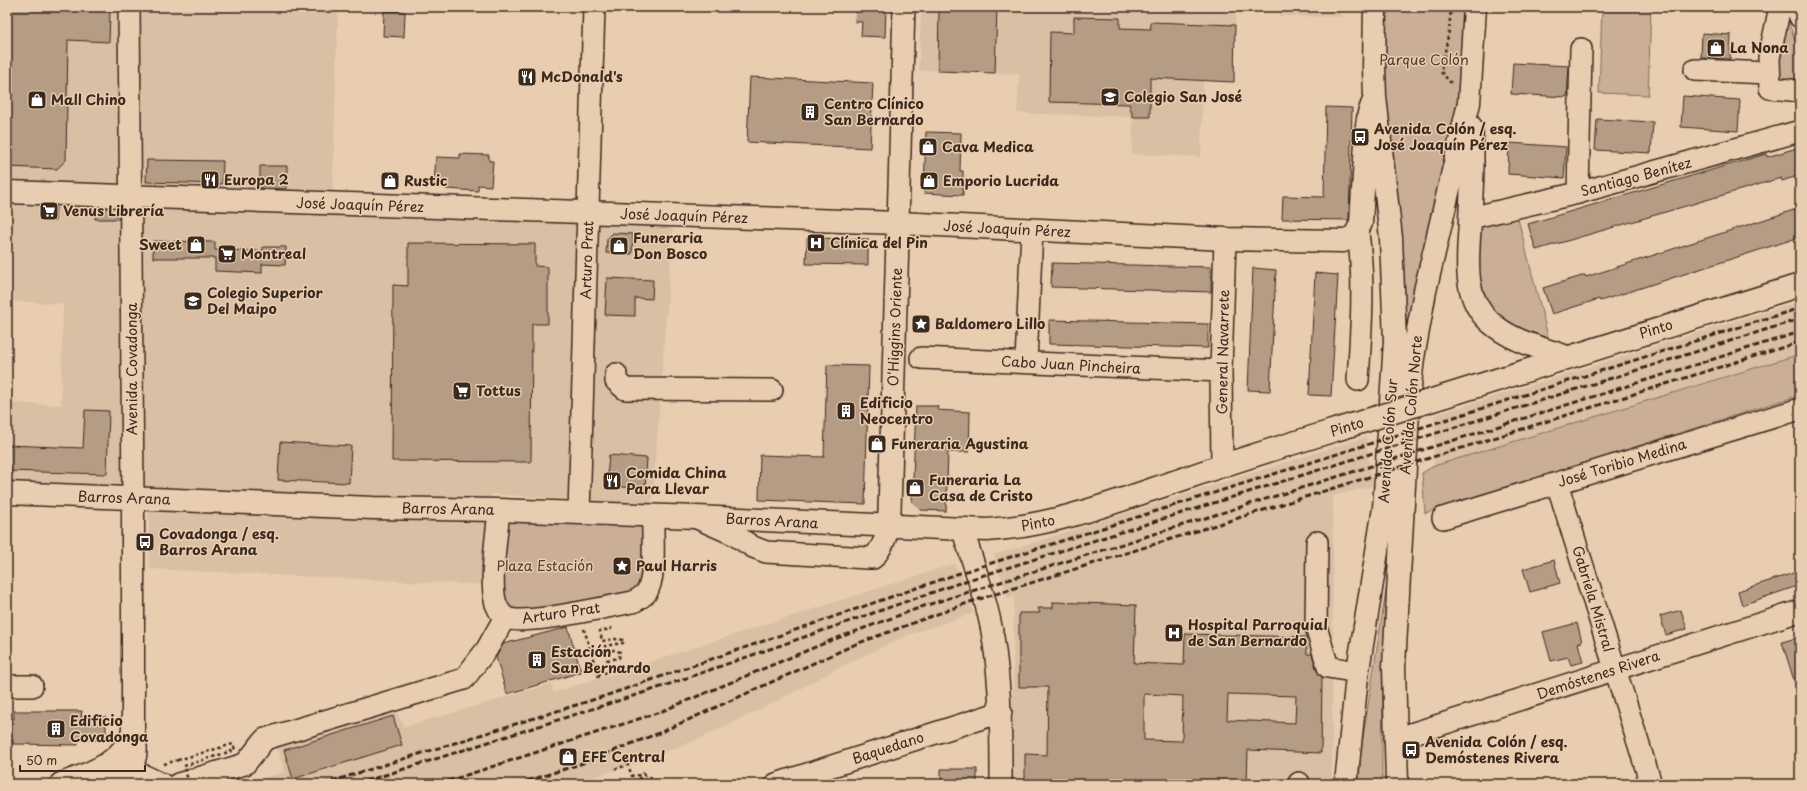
<svg xmlns="http://www.w3.org/2000/svg" width="1807" height="791" viewBox="0 0 1807 791" font-family="'Playpen Sans',sans-serif">
	<style>
		.built { fill: #d9bfa3 }
		.green { fill: #caaf96; stroke: #826c5a }
		.building { fill: #b59d85; stroke: #3b2a1e; fill-rule: evenodd }
		.lines { fill: none; stroke-linecap: round; stroke-linejoin: round }
		.minor-casing { stroke: #3b2a1e; stroke-width: 24 }
		.major-casing { stroke: #3b2a1e; stroke-width: 25 }
		.path { stroke: #3b2a1e; stroke-width: 2.5; stroke-dasharray: 3 3; stroke-linecap: butt }
		.minor { stroke: #e9cdb0; stroke-width: 21 }
		.major { stroke: #e9cdb0; stroke-width: 22 }
		.rail { stroke: #3b2a1e; stroke-width: 3; stroke-dasharray: 6 3; stroke-linecap: butt }
		.major-bridge-casing { stroke: #3b2a1e; stroke-width: 25; stroke-linecap: butt }
		.path-bridge { stroke: #3b2a1e; stroke-width: 2.5; stroke-dasharray: 3 3; stroke-linecap: butt }
		.major-bridge { stroke: #e9cdb0; stroke-width: 22 }
		.labels { text-anchor: middle; stroke-width: 3; stroke-linejoin: round; paint-order: stroke }
		.poi-label { font-size: 14px; font-weight: bold; fill: #3b2a1e; stroke: #e9cdb0; text-anchor: start }
		.park-label { font-size: 14px; fill: #503e30; stroke: #e9cdb0 }
		.street-label { font-size: 14px; fill: #3b2a1e; stroke: #e9cdb0 }
	</style>
	<rect width="100%" height="100%" fill="#e9cdb0"/>
	<filter id="ink" filterUnits="userSpaceOnUse"><feTurbulence type="fractalNoise" baseFrequency=".025" numOctaves="2"/><feDisplacementMap in="SourceGraphic" scale="8" xChannelSelector="R" yChannelSelector="G"/><feConvolveMatrix kernelMatrix="1 2 1 2 8 2 1 2 1" color-interpolation-filters="sRGB"/></filter>
	<g filter="url(#ink)">
		<path class="built" d="M7,7H338L332,214L673,226L652,505L491,494L488,585L150,569L148,488L7,483V403L61,405L63,304L7,301Z
			M921,7H1236L1234,82L1203,81L1201,157L1132,154L1133,117L1017,113L1019,74L919,70Z
			M1279,7H1341V17L1279,16Z
			M1800,301V353L1434,466L1435,415Z
			M1366,437L1371,476L1374,486L1333,496L1332,784H1012L1014,597L1008,598L994,555Z
			M954,564L965,581L973,613L908,635L838,668L785,697L701,738L639,762L596,776L599,784H245L285,772L277,746L396,711L404,727L551,684L553,693Z"/>
		<path class="green" d="M1385,7H1465L1461,93L1413,305L1407,327L1404,328L1383,77Z
			M1602,7H1651L1648,95L1599,93Z
			M1783,7L1800,54V83L1786,80L1779,77V28Z
			M1517,215L1550,344L1510,327L1486,308L1475,280L1477,225Z
			M1800,354V395L1425,513L1422,473L1434,466Z
			M504,519L644,527L645,568L639,585L628,594L530,613C526,613 518,613 515,611C493,599 503,540 504,519Z
			M1387,584L1382,734V784H1359L1361,750Z"/>
		<path class="building" d="M7,7L110,10L109,42L68,40L66,160L57,169L7,167Z
			M856,7H886L885,37L861,36L862,22H855Z
			M967,7H997L995,73L938,71L939,8L967,9Z
			M384,11L405,12L404,37L383,36Z
			M1074,17L1120,18V28L1151,29L1150,22L1235,25L1234,82L1150,78V117H1133L1129,104L1049,102L1050,32L1074,33Z
			M1702,33L1731,35L1730,59L1701,58Z
			M1513,63L1569,66L1567,97L1511,94Z
			M750,77L873,83L870,148L747,142Z
			M1683,96L1740,100L1738,131L1681,127Z
			M1326,107L1352,108L1349,220L1282,219L1283,196L1324,197Z
			M1597,119L1653,122L1651,153L1595,150Z
			M926,132L961,133L960,171H963V195L924,193Z
			M1509,143L1566,147L1564,178L1508,174Z
			M1800,147V175L1782,181L1781,178L1536,250L1528,224L1766,154L1767,157Z
			M460,154L489,155V161H493L491,186L478,185V191L446,189L447,185L434,184L436,157L460,158Z
			M147,160L223,161L222,184L146,182Z
			M260,166H287V189L260,188Z
			M43,206H56L55,221H43Z
			M95,208H110L119,219H95Z
			M1800,208V237L1600,301L1599,299L1552,314L1543,288L1585,275L1586,277Z
			M613,233L633,234L632,254L606,253L607,239Z
			M807,238L868,239V265L806,264Z
			M153,241L215,242V250L263,251V247H286L285,265L262,264V273L215,271V258H153Z
			M408,243L535,244V266L548,267V324H532L531,462L392,461L393,285L408,286Z
			M1052,263L1211,267V292L1051,287Z
			M1253,268L1276,270L1270,391L1248,390Z
			M1315,273L1338,275L1331,396L1309,395Z
			M607,278L653,280L652,299L635,298V316L605,315Z
			M1049,320L1208,324V348L1049,344Z
			M827,365L869,366L865,504L759,500L760,455L824,457Z
			M916,406H938L937,410L970,412L969,452H948L946,511L920,510L912,502Z
			M85,410L109,411L107,474L7,471V445L83,448Z
			M280,442L351,446L349,483L278,480Z
			M609,455L647,458L645,489L612,486L607,478Z
			M1554,560L1560,583L1530,592L1523,569Z
			M1800,571V585L1742,605L1738,591Z
			M1053,602L1136,605L1134,663L1184,665L1185,634L1306,637L1307,654H1312L1317,671L1322,677L1321,753L1248,750L1247,784H1025V754L1047,755L1048,687H1019V613H1040L1038,608H1053ZM1144,694L1183,696L1182,741L1144,740ZM1228,694L1296,696L1295,723L1227,720Z
			M1681,610L1687,629L1666,635L1660,616Z
			M1577,623L1582,642L1578,643L1583,662L1571,665L1568,657L1551,661L1543,632Z
			M568,627L581,672L507,694L496,657L503,644Z
			M1800,637V689L1797,690L1782,642Z
			M14,711H82L81,717H106V740H78V745L13,744V740H7V719H14Z
			M393,716L402,745L293,779L284,750Z
			M941,769H977V784H941Z"/>
		<g class="lines">
			<g class="minor-casing">
				<path id="minor" d="M129,7L133,498
					M1780,7L1769,58L1770,88L1800,91
					M1797,7L1800,17
					M1695,70L1769,73
					M1578,193L1581,49
					M1470,218L1578,193L1800,131
					M898,223L904,7
					M921,358L1221,371
					M1026,362L1032,230
					M616,374V381L625,389L772,390
					M1358,380C1361,331 1365,282 1358,233
					M1222,465L1221,371L1225,239
					M1557,483L1651,784
					M499,510C497,534 489,582 496,604C498,609 501,615 507,618C525,626 609,606 633,602C637,600 642,597 646,593C657,578 652,535 653,516
					M579,513L594,7
					M697,518L733,534L753,547L766,552L868,558H873C882,549 885,539 889,527
					M1443,518L1800,409
					M963,531C974,566 987,601 993,637C1001,686 1001,735 1001,784
					M1317,542L1316,627L1328,667L1358,672
					M7,686H32
					M1395,739L1800,611
					M130,769L162,784
					M178,784L245,764L265,739L464,679L487,649L505,617
					M776,784L1001,712
					M1299,784V783"/>
			</g>
			<g class="major-casing">
				<path id="major" d="M1471,127C1474,157 1472,189 1470,219C1469,253 1460,296 1490,322C1511,341 1541,348 1567,357
					M7,192L898,223L1225,239L1343,241L1355,236L1361,223L1367,125L1369,113L1375,97
					M1426,402L1800,285
					M7,493L373,508L499,510L696,517L987,530C1057,526 1122,499 1189,477C1249,456 1310,438 1371,419
					M889,527L898,223
					M61,784C91,773 122,764 133,731
					M112,784C134,769 140,757 133,731V498
					M1346,784L1357,676L1384,508L1395,341L1391,238L1375,97L1374,68L1375,7
					M1397,784L1394,666L1409,395L1413,358L1425,291L1469,103L1475,7"/>
			</g>
			<path class="path" d="M1451,7L1449,31L1441,72L1451,83
				M584,629L599,678
				M598,675L610,671L607,660L619,658L620,652L614,650L606,651L605,646L623,643L624,640L615,639L602,641L600,631L611,629V625
				M164,764L178,760
				M615,769L628,765L632,776L641,775L645,772L646,774L635,781L636,784L651,777L653,779L648,784
				M657,784H658"/>
			<use href="#minor" class="minor"/>
			<use href="#major" class="major"/>
			<path class="rail" d="M323,784L602,697L960,573L1800,308
				M357,784L655,689L965,581L1800,319
				M439,784L660,712L832,640L927,605L1800,332
				M519,784L580,764L659,733L856,644L970,602L1800,342"/>
			<g class="major-bridge-casing">
				<path id="major-bridge" d="M1371,419L1426,402"/>
			</g>
			<path class="path-bridge" d="M178,760L233,744L235,750L184,766L189,784"/>
			<use href="#major-bridge" class="major-bridge"/>
		</g>
	</g>
	<defs>
		<g id="shop-square" transform="scale(1)"><rect x="-9" y="-9" width="18" height="18" rx="4" fill="#3b2a1e" stroke="#e9cdb0"/><path d="M-5-2.5h2.3a2.7 3.5 0 0 1 5.4 0H5L5.5 6h-11ZM-1.5-2.5h3a1.5 2.3 0 0 0-3 0Z" fill="#fff"/></g>
		<g id="restaurant-square" transform="scale(1)"><rect x="-9" y="-9" width="18" height="18" rx="4" fill="#3b2a1e" stroke="#e9cdb0"/><path d="M-5-6h1v4h1v-4h1v4h1v-4h1v5L-1.5 .5V6h-2V.5L-5-1ZM5-6V6H3V1.5H1.5Q1.5-4 5-6Z" fill="#fff"/></g>
		<g id="school-square" transform="scale(1)"><rect x="-9" y="-9" width="18" height="18" rx="4" fill="#3b2a1e" stroke="#e9cdb0"/><path d="M0-5L7-2L0 1L-7-2ZM-4 1L0 2.5L4 1V4Q0 6-4 4Z" fill="#fff"/></g>
		<g id="building-square" transform="scale(1)"><rect x="-9" y="-9" width="18" height="18" rx="4" fill="#3b2a1e" stroke="#e9cdb0"/><path d="M-4-6H4V6H1V3H-1V6H-4ZM-2.5-4.3h1.7v1.8h-1.7ZM.8-4.3h1.7v1.8H.8ZM-2.5-1h1.7V.8h-1.7ZM.8-1h1.7V.8H.8Z" fill="#fff"/></g>
		<g id="bus-square" transform="scale(1)"><rect x="-9" y="-9" width="18" height="18" rx="4" fill="#3b2a1e" stroke="#e9cdb0"/><path d="M-5-6H5V4H4V6H2V4H-2V6H-4V4H-5ZM-3.5-4V0h7V-4ZM-3.5 1.2v1.5H-2V1.2ZM2 1.2v1.5H3.5V1.2Z" fill="#fff"/></g>
		<g id="supermarket-square" transform="scale(1)"><rect x="-9" y="-9" width="18" height="18" rx="4" fill="#3b2a1e" stroke="#e9cdb0"/><path d="M-6-5.5h2.5l.6 2H6L4.5 2H-2.5L-4.4-4H-6ZM-1.5 3.2a1.3 1.3 0 1 0 .1 0ZM3 3.2a1.3 1.3 0 1 0 .1 0Z" fill="#fff"/></g>
		<g id="hospital-square" transform="scale(1)"><rect x="-9" y="-9" width="18" height="18" rx="4" fill="#3b2a1e" stroke="#e9cdb0"/><path d="M-5-5h3v3.5h4V-5h3V5h-3V1.5h-4V5h-3Z" fill="#fff"/></g>
		<g id="sight-square" transform="scale(1)"><rect x="-9" y="-9" width="18" height="18" rx="4" fill="#3b2a1e" stroke="#e9cdb0"/><path d="M0-6L1.8-2.2L6-1.7L2.9 1.2L3.7 5.4L0 3.3L-3.7 5.4L-2.9 1.2L-6-1.7L-1.8-2.2Z" fill="#fff"/></g>
	</defs>
	<g fill-rule="evenodd">
		<use href="#shop-square" x="1716" y="48"/>
		<use href="#restaurant-square" x="527" y="77"/>
		<use href="#school-square" x="1110" y="97"/>
		<use href="#shop-square" x="37" y="100"/>
		<use href="#building-square" x="810" y="112"/>
		<use href="#bus-square" x="1360" y="137"/>
		<use href="#shop-square" x="928" y="147"/>
		<use href="#restaurant-square" x="210" y="180"/>
		<use href="#shop-square" x="390" y="181"/>
		<use href="#shop-square" x="929" y="181"/>
		<use href="#supermarket-square" x="49" y="211"/>
		<use href="#hospital-square" x="816" y="243"/>
		<use href="#shop-square" x="196" y="245"/>
		<use href="#shop-square" x="619" y="246"/>
		<use href="#supermarket-square" x="227" y="254"/>
		<use href="#school-square" x="193" y="301"/>
		<use href="#sight-square" x="921" y="324"/>
		<use href="#supermarket-square" x="462" y="391"/>
		<use href="#building-square" x="846" y="411"/>
		<use href="#shop-square" x="877" y="444"/>
		<use href="#restaurant-square" x="612" y="481"/>
		<use href="#shop-square" x="915" y="488"/>
		<use href="#bus-square" x="145" y="542"/>
		<use href="#sight-square" x="622" y="566"/>
		<use href="#hospital-square" x="1174" y="633"/>
		<use href="#building-square" x="537" y="660"/>
		<use href="#building-square" x="56" y="729"/>
		<use href="#bus-square" x="1411" y="750"/>
		<use href="#shop-square" x="568" y="757"/>
	</g>
	<g class="labels">
		<g class="poi-label">
			<text x="1730" y="53">La Nona</text>
			<text x="541" y="82">McDonald's</text>
			<text x="1124" y="102">Colegio San José</text>
			<text x="51" y="105">Mall Chino</text>
			<text x="824" y="109">Centro Clínico<tspan x="824" dy="16">San Bernardo</tspan></text>
			<text x="1374" y="134">Avenida Colón / esq.<tspan x="1374" dy="16">José Joaquín Pérez</tspan></text>
			<text x="942" y="152">Cava Medica</text>
			<text x="224" y="185">Europa 2</text>
			<text x="404" y="186">Rustic</text>
			<text x="943" y="186">Emporio Lucrida</text>
			<text x="63" y="216">Venus Librería</text>
			<text x="633" y="243">Funeraria<tspan x="633" dy="16">Don Bosco</tspan></text>
			<text x="830" y="248">Clínica del Pin</text>
			<text x="182" y="250" text-anchor="end">Sweet</text>
			<text x="241" y="259">Montreal</text>
			<text x="207" y="298">Colegio Superior<tspan x="207" dy="16">Del Maipo</tspan></text>
			<text x="935" y="329">Baldomero Lillo</text>
			<text x="476" y="396">Tottus</text>
			<text x="860" y="408">Edificio<tspan x="860" dy="16">Neocentro</tspan></text>
			<text x="891" y="449">Funeraria Agustina</text>
			<text x="626" y="478">Comida China<tspan x="626" dy="16">Para Llevar</tspan></text>
			<text x="929" y="485">Funeraria La<tspan x="929" dy="16">Casa de Cristo</tspan></text>
			<text x="159" y="539">Covadonga / esq.<tspan x="159" dy="16">Barros Arana</tspan></text>
			<text x="636" y="571">Paul Harris</text>
			<text x="1188" y="630">Hospital Parroquial<tspan x="1188" dy="16">de San Bernardo</tspan></text>
			<text x="551" y="657">Estación<tspan x="551" dy="16">San Bernardo</tspan></text>
			<text x="70" y="726">Edificio<tspan x="70" dy="16">Covadonga</tspan></text>
			<text x="1425" y="747">Avenida Colón / esq.<tspan x="1425" dy="16">Demóstenes Rivera</tspan></text>
			<text x="582" y="762">EFE Central</text>
		</g>
		<g class="park-label">
			<text x="1424" y="65">Parque Colón</text>
			<text x="545" y="571">Plaza Estación</text>
		</g>
		<g class="street-label">
			<text transform="translate(1636 177) rotate(-15)" y="5">Santiago Benítez</text>
			<text transform="translate(360 205) rotate(2)" y="5">José Joaquín Pérez</text>
			<text transform="translate(684 216) rotate(2)" y="5">José Joaquín Pérez</text>
			<text transform="translate(1007 229) rotate(3)" y="5">José Joaquín Pérez</text>
			<text transform="translate(587 260) rotate(-88)" y="5">Arturo Prat</text>
			<text transform="translate(895 327) rotate(-88)" y="5">O'Higgins Oriente</text>
			<text transform="translate(1656 329) rotate(-17)" y="5">Pinto</text>
			<text transform="translate(1223 352) rotate(-89)" y="5">General Navarrete</text>
			<text transform="translate(1071 365) rotate(3)" y="5">Cabo Juan Pincheira</text>
			<text transform="translate(132 369) rotate(-90)" y="5">Avenida Covadonga</text>
			<text transform="translate(1411 405) rotate(-85)" y="5">Avenida Colón Norte</text>
			<text transform="translate(1347 427) rotate(-17)" y="5">Pinto</text>
			<text transform="translate(1388 441) rotate(-86)" y="5">Avenida Colón Sur</text>
			<text transform="translate(1622 463) rotate(-17)" y="5">José Toribio Medina</text>
			<text transform="translate(124 498) rotate(2)" y="5">Barros Arana</text>
			<text transform="translate(448 509) rotate(1)" y="5">Barros Arana</text>
			<text transform="translate(772 521) rotate(3)" y="5">Barros Arana</text>
			<text transform="translate(1038 523) rotate(-11)" y="5">Pinto</text>
			<text transform="translate(1593 599) rotate(73)" y="5">Gabriela Mistral</text>
			<text transform="translate(561 613) rotate(-8)" y="5">Arturo Prat</text>
			<text transform="translate(1598 675) rotate(-18)" y="5">Demóstenes Rivera</text>
			<text transform="translate(888 748) rotate(-18)" y="5">Baquedano</text>
		</g>
	</g>
	<rect width="1807" height="791" fill="none" stroke="#e9cdb0" stroke-width="24"/>
	<rect x="12" y="12" width="1783" height="767" fill="none" stroke="#3b2a1e" stroke-width="1.5" filter="url(#ink)"/>
	<path d="M20 765v6h125v-6" fill="none" stroke="#3b2a1e" stroke-width="2"/>
	<text x="26" y="765" font-size="12" fill="#3b2a1e" stroke="#e9cdb0" stroke-width="3" paint-order="stroke">50 m</text>
</svg>
